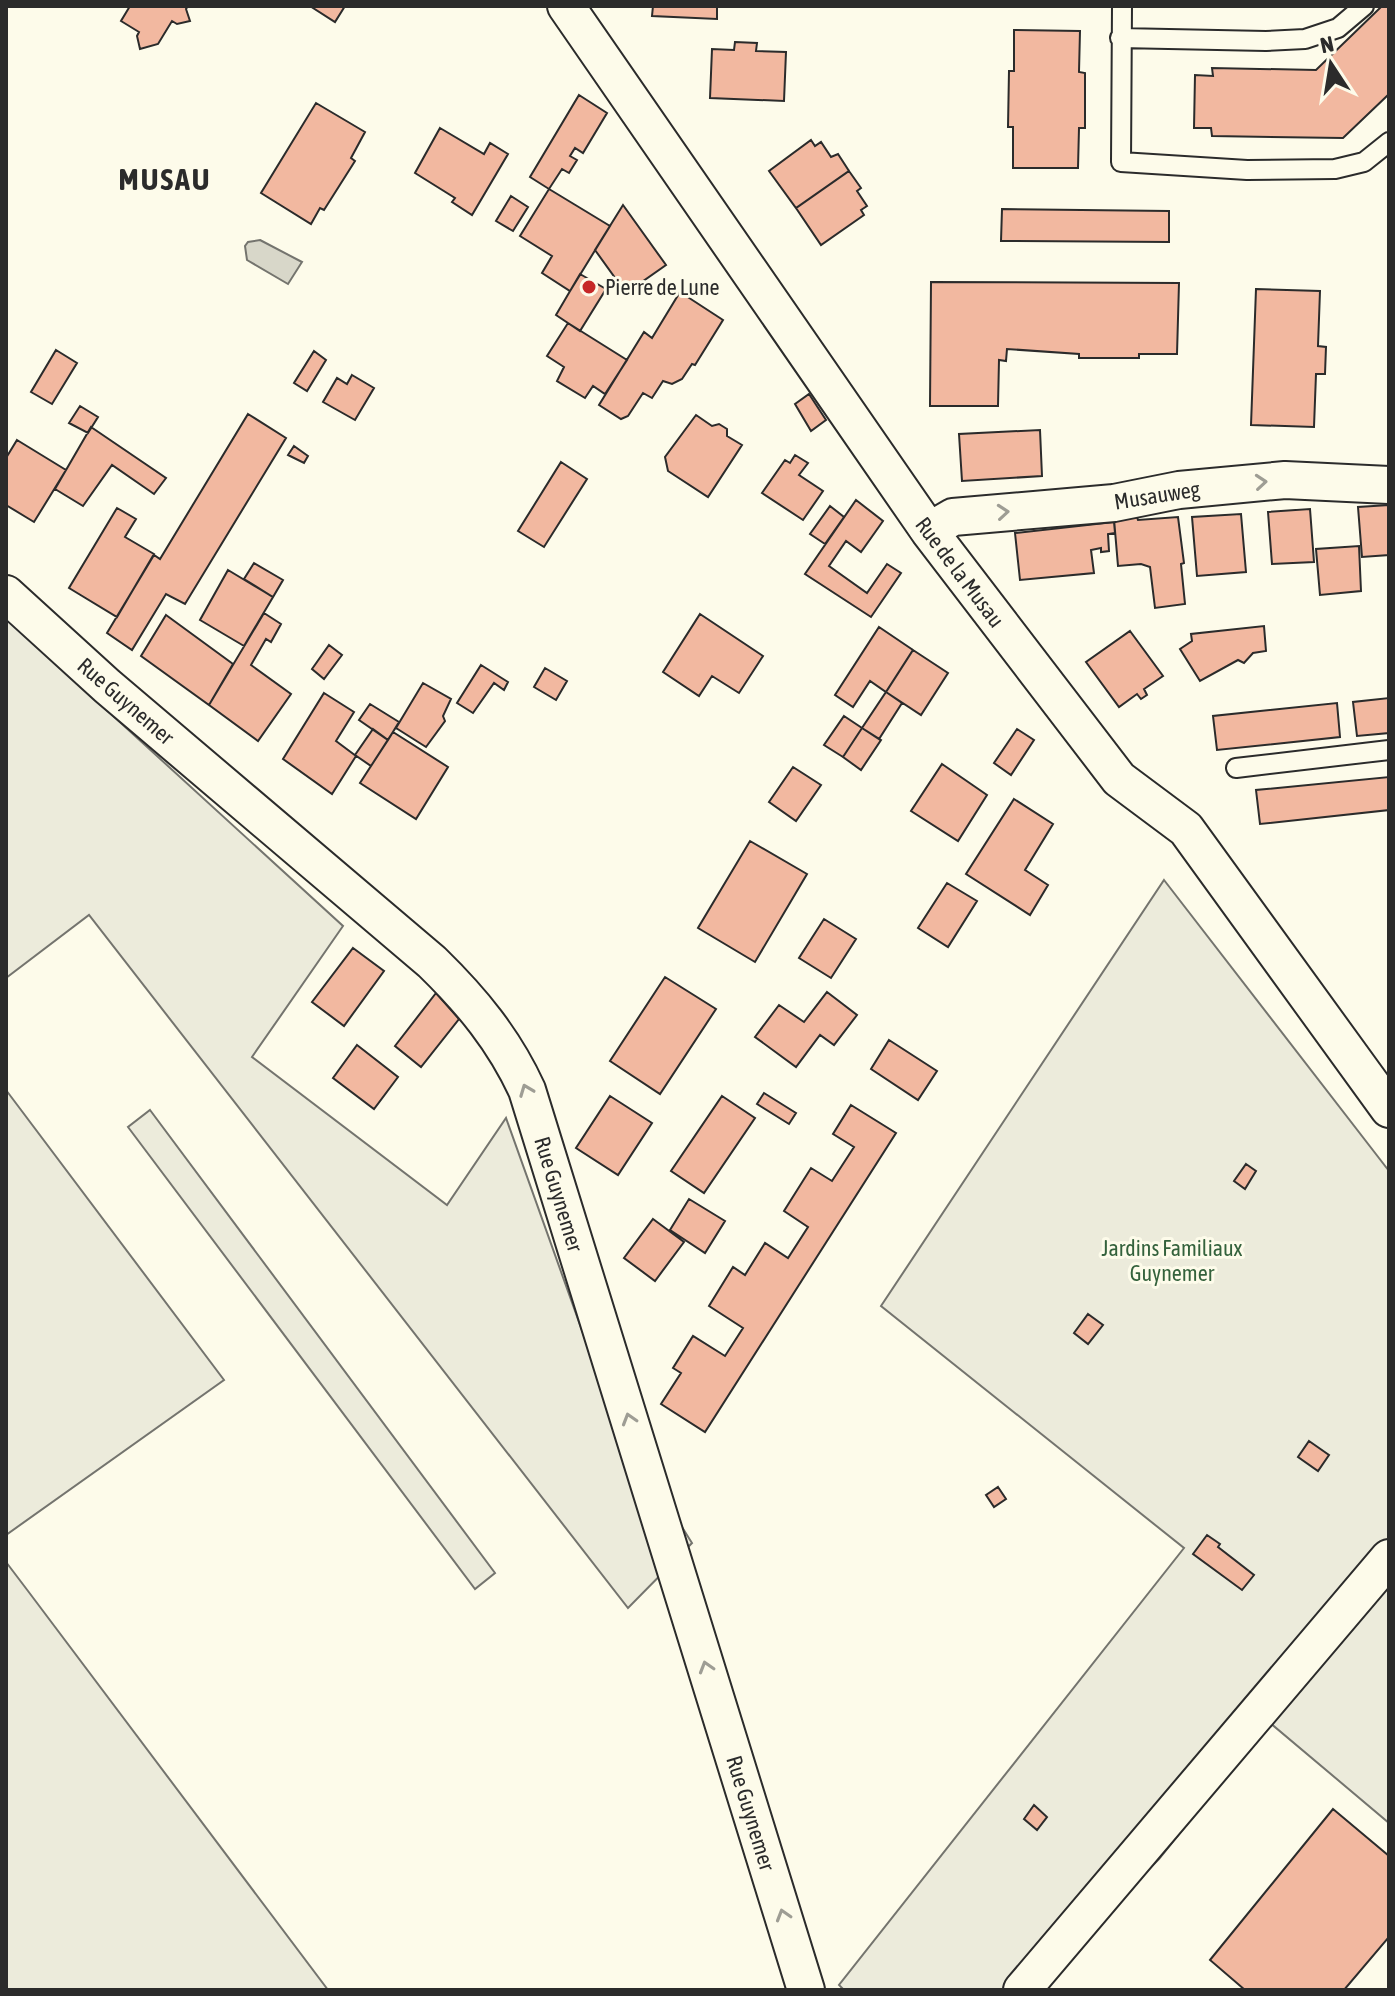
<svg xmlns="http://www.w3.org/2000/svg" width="1395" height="1996" viewBox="0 0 1395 1996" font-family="'Asap Condensed',sans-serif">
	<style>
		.green { fill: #ecebdb; stroke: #74746e; stroke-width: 2 }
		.water { fill: #d8d7c9; stroke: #74746e; stroke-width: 2 }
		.building { fill: #f2b8a0; stroke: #2b2b2b; stroke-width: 2 }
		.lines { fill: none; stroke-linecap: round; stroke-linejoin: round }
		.service-casing { stroke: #2b2b2b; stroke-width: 22 }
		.minor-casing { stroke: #2b2b2b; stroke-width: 40 }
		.service { stroke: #fdfbea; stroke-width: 18 }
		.minor { stroke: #fdfbea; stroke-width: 36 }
		.oneway { stroke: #9e9d94 }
		.poi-dot { fill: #c62828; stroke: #fdfbea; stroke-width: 3 }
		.labels { text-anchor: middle; stroke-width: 6; stroke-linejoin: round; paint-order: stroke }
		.poi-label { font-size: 22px; fill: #2b2b2b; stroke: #fdfbea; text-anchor: start }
		.street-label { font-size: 22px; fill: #2b2b2b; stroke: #fdfbea }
		.park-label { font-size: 22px; fill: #34623c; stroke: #fdfbea }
		.district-label { font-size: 30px; font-weight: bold; letter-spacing: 2px; fill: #2b2b2b; stroke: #fdfbea }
	</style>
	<rect width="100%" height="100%" fill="#fdfbea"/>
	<path class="green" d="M6,618L343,926L252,1057L447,1205L506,1118L613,1417L692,1543L628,1608L89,915L6,978Z
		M1164,880L1389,1171V1823L1269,1722L1159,1859L1028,1990H844L839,1985L1184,1548L881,1306Z
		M6,1090L224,1380L6,1535Z
		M150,1110L495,1573L475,1589L128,1127Z
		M6,1562L28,1591L328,1990H6Z"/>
	<path class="water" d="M260,240L302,262L288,284L247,260L245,246L248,242Z"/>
	<path class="building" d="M130,6H188L186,9L190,21L177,24L172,21L158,44L140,49L137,36L139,32L121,21Z
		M310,6H345L335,22Z
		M653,6H717V19L652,16Z
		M1382,6H1389V94L1343,138L1212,136L1211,128H1194L1195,75L1213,76L1212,68L1316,70Z
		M1014,30L1080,31L1079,72L1085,73V128H1079L1078,168H1013V127H1008L1009,71H1014Z
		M735,42L757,43L756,51L786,52L784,101L710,98L712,49L734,50Z
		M579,95L607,113L583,153L575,148L570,156L577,160L569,173L562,169L549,189L530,177Z
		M316,103L365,132L351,158L355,161L324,210L320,208L311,224L261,193Z
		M440,128L484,154L490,143L508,154L472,215L452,202L455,198L415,173Z
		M811,140L815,146L821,142L831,157L838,154L849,171L796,208L769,171Z
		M849,171L861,188L857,191L867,206L861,210L864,215L821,245L796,208Z
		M549,189L610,226L570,291L542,273L552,256L520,236Z
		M511,196L528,207L513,231L496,221Z
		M623,205L666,265L626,293L595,250Z
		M1002,209L1169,211V242L1001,241Z
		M580,274L606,289L580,331L556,315Z
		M931,282L1179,283L1177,354H1139V358H1079V354L1007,349L1006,361L999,360L998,406H930Z
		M1256,289L1320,291L1318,346L1326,347L1325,374H1316L1314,427L1251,425Z
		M680,292L723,320L695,365L692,364L682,379L672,384L663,381L652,398L643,393L628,416L621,419L599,405L644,332L652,338Z
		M568,323L627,360L605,394L593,386L585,398L557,381L564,367L547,356Z
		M56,350L77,363L52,404L31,392Z
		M314,351L326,360L307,391L294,383Z
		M352,375L374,388L355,420L323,402L337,378L347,384Z
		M809,394L826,420L811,431L795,404Z
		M80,406L98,417L88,433L69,423Z
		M248,414L286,438L185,604L166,594L132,650L107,633L154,555L160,559Z
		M696,415L712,426L719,424L727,429V436L742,445L708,497L668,471L665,457Z
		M91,427L166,478L154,494L112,465L83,506L55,489Z
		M1040,430L1042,476L962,481L959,434Z
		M17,440L66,470L34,522L6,505V458Z
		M294,446L308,456L304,463L288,455Z
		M795,455L808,463L799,475L823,491L803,520L762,493L785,460L790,463Z
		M561,462L587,479L544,547L518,531Z
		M856,500L883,521L861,552L846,541L829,566L867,593L887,564L901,573L871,617L805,574Z
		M1389,505V555L1362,557L1358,507Z
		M830,506L844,517L825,544L810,534Z
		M117,508L136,519L125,537L154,554L117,617L69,588Z
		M1310,509L1314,562L1272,564L1268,512Z
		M1241,514L1246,572L1197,576L1192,517Z
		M1137,517L1138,520L1178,517L1184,563L1181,564L1185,604L1155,608L1150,567L1141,564L1118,566L1114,519Z
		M1114,522L1115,533L1108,534L1109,551L1101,552V548L1091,550L1094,573L1020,580L1015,533Z
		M1359,546L1361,591L1320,595L1316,549Z
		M254,563L283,580L273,597L244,579Z
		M228,570L273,597L244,646L200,620Z
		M264,613L281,624L271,642L266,639L251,665L291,694L258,741L209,705Z
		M700,614L763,656L739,693L712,676L699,696L663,672Z
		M166,615L233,664L209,705L141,656Z
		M1264,626L1266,651L1253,653L1244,663L1238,660L1200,681L1180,649L1192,641L1191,634Z
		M879,627L913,650L886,692L870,681L853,707L835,695Z
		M1130,631L1163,676L1144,689L1147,695L1141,699L1137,694L1119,707L1086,662Z
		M329,645L342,655L324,679L312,669Z
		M913,650L948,673L921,715L886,692Z
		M481,665L508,682L504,690L494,683L473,713L457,703Z
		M545,668L567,681L556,700L534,687Z
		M423,683L451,699L443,716L445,721L426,747L396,728Z
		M886,692L902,703L879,739L862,728Z
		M324,693L354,712L336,741L356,756L332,794L283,759Z
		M1389,698V733L1357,736L1353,702Z
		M1337,703L1340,737L1217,750L1213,716Z
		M370,704L399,722L388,740L359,720Z
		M844,716L862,728L843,757L824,745Z
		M862,728L881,740L861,770L843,757Z
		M373,729L388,740L371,766L355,755Z
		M1017,729L1034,740L1011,775L994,763Z
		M393,732L448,767L416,819L360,783Z
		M942,764L987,795L958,841L911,811Z
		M793,767L821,785L796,821L769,802Z
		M1389,777V810L1260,824L1256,790Z
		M1014,799L1053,824L1025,870L1048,885L1030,915L966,874Z
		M750,841L807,874L755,962L698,928Z
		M947,883L977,901L948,947L918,928Z
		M824,919L856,939L831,978L799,958Z
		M353,948L384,971L344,1026L312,1002Z
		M665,977L716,1009L660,1094L610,1061Z
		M827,992L857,1015L834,1045L820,1035L796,1067L755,1037L779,1005L804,1022Z
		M436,993L459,1019L421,1067L395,1046Z
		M889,1040L937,1071L918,1100L871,1069Z
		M357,1045L398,1077L374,1109L333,1078Z
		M764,1093L796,1113L789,1124L757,1104Z
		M610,1096L652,1123L618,1175L576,1148Z
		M722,1096L755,1118L704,1193L671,1171Z
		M851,1105L896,1133L705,1432L661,1404L681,1373L673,1368L693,1336L725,1356L743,1328L709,1306L733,1267L745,1275L765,1243L788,1258L808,1227L784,1211L811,1168L832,1181L854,1147L833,1134Z
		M1246,1164L1256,1171L1245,1189L1234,1181Z
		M689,1199L725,1221L705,1253L670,1230Z
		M653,1219L684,1242L655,1281L624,1258Z
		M1088,1314L1103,1325L1088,1344L1074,1333Z
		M1309,1441L1329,1455L1318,1471L1298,1457Z
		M998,1487L1006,1499L994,1507L986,1495Z
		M1207,1535L1220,1544L1218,1547L1254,1575L1242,1590L1193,1554Z
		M1034,1805L1047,1817L1037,1830L1024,1819Z
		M1333,1809L1389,1856V1937L1344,1990H1245L1210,1960Z"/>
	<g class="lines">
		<g class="service-casing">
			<path id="service" d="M1122,6L1121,162L1247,170L1335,169L1364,162L1389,142
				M1120,38L1266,41L1305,39L1338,28L1364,6
				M1236,768L1389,750"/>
		</g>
		<g class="minor-casing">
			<path id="minor" d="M566,6L929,531L1119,779L1186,829L1389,1109
				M929,531L953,517L1114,503L1179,490L1285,480L1389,485
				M6,594L107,686L432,962C472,1001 504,1040 527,1090L806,1990
				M1022,1990L1389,1558"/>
		</g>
		<use href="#service" class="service"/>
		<use href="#minor" class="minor"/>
	</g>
	<defs><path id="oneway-chevron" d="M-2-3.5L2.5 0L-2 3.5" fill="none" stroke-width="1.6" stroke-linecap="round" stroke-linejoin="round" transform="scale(2)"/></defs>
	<g class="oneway">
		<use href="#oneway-chevron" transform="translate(1261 482) rotate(-5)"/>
		<use href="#oneway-chevron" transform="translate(1003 512) rotate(-5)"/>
		<use href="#oneway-chevron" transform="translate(526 1090) rotate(-111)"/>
		<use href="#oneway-chevron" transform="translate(629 1419) rotate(-107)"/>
		<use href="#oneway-chevron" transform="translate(706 1667) rotate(-107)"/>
		<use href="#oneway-chevron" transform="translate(783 1915) rotate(-107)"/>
	</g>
	<circle class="poi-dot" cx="589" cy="287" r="8"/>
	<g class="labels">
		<g class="poi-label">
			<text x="605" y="295">Pierre de Lune</text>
		</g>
		<g class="street-label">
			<text transform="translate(1157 495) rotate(-9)" y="8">Musauweg</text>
			<text transform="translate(960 572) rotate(53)" y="8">Rue de la Musau</text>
			<text transform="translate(126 701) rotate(41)" y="8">Rue Guynemer</text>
			<text transform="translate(559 1194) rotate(73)" y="8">Rue Guynemer</text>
			<text transform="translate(751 1813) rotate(73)" y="8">Rue Guynemer</text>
		</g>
		<g class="park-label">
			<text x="1172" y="1256">Jardins Familiaux<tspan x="1172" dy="25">Guynemer</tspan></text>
		</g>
		<g class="district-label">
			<text x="165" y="190">MUSAU</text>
		</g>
	</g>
	<rect width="1395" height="1996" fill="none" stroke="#2b2b2b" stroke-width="16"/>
	<g transform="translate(1331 64) rotate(348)" stroke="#fdfbea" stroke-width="6" paint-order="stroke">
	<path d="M0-6L14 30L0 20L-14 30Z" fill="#2b2b2b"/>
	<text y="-12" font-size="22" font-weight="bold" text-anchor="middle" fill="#2b2b2b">N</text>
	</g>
</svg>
